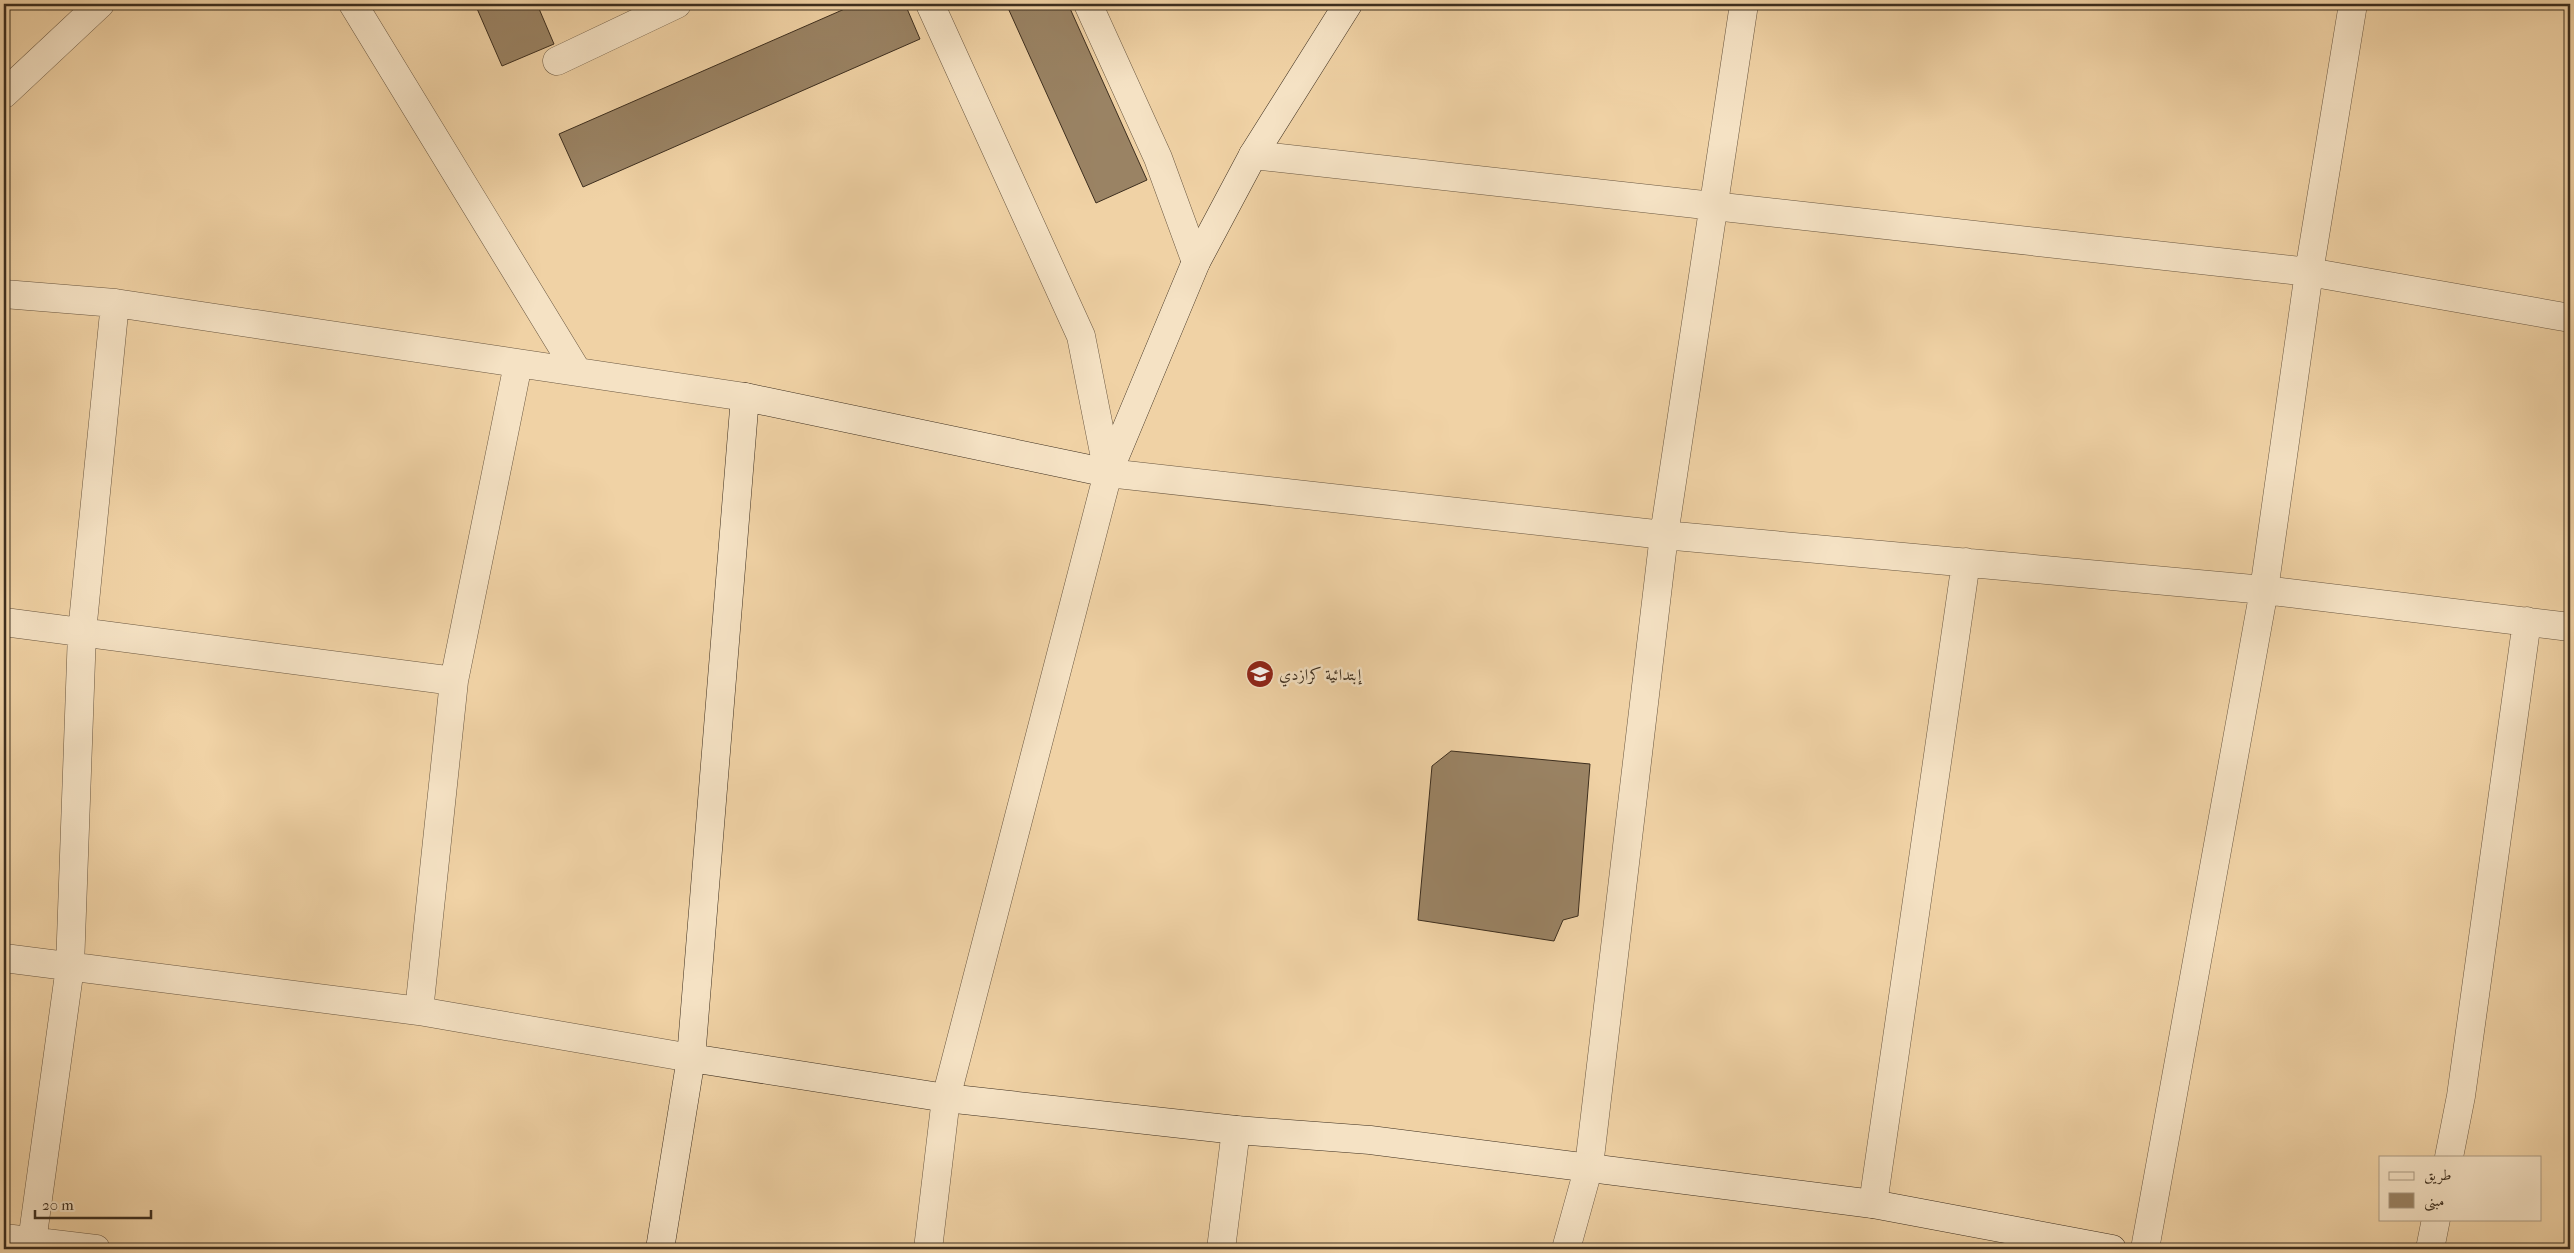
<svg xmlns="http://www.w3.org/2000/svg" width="2574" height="1253" viewBox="0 0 2574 1253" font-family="'IM FELL French Canon',Amiri,serif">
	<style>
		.building { fill: #9a8364; stroke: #3d2e1e }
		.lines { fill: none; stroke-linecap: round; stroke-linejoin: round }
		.street-casing { stroke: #6a5740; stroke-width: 29 }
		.secondary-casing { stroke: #3d2e1e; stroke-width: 29 }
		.street { stroke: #f5e2c4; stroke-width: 28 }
		.secondary { stroke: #f5e2c4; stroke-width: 28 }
		.labels { text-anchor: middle; stroke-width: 5; stroke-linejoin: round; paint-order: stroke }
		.poi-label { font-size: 16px; fill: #3d2e1e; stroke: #f5e2c4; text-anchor: start }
	</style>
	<rect width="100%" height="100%" fill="#f0d2a5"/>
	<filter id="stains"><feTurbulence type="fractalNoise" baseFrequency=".004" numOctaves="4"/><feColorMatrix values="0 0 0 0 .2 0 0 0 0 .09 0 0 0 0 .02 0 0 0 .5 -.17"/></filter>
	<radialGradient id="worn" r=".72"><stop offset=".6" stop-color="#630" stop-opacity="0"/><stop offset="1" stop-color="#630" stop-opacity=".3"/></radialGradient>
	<path class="building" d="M475,4H537L554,44L502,66Z
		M856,4H905L920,39L583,187L559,134Z
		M1016,4H1068L1147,180L1096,203L1008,8Z
		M1451,751L1590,764L1578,916L1563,920L1554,941L1418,920L1432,766Z"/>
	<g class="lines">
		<g class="street-casing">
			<path id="street" d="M353,4L577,371
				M1088,4L1158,158L1196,262
				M557,61L677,4
				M4,94L100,4
				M1253,155L2309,272L2570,318
				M4,294L115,303L745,397
				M1108,473L1664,535L2264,590L2570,627
				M4,622L454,681
				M4,958L419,1011L691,1058
				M419,1011L454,681L518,364
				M2449,1157L2461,1096L2527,621
				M1873,1204L1966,562
				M4,1238L96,1249
				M31,1249L70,967L82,632L115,303
				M928,1249L946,1098L1108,473L1081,336L930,4
				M1221,1249L1236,1130
				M1566,1249L1589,1166L1664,535L1744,4
				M2145,1249L2264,590L2309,272L2353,4
				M2430,1249L2436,1219"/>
		</g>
		<g class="secondary-casing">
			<path id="secondary" d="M691,1058L946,1098L1236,1130L1370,1140L1873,1204L2112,1249
				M660,1249L691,1058L745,397L1108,473L1196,262L1253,155L1348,4"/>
		</g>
		<use href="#street" class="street"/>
		<use href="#secondary" class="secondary"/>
	</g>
	<defs>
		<g id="school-disc" transform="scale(1.4375)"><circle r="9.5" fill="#8f2418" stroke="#f5e2c4"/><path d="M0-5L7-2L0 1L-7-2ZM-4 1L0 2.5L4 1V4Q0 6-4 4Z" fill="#fff"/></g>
	</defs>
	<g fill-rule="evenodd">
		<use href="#school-disc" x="1260" y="674"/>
	</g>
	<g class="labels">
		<g class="poi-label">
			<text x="1279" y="680">إبتدائية كرازدي</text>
		</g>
	</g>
	<rect width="2574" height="1253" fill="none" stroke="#f0d2a5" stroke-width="20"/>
	<rect x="5" y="5" width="2564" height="1243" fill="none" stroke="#3d2e1e" stroke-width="2.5"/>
	<rect x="10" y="10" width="2554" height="1233" fill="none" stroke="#3d2e1e"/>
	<rect x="2379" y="1156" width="162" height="65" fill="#f5e2c4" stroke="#ab9a82"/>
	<rect x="2389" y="1172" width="25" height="8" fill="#f5e2c4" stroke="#ab9a82"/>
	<text x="2424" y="1180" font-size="15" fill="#3d2e1e">طريق</text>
	<rect x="2389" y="1193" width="25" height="15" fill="#9a8364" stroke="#ab9a82"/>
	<text x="2424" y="1206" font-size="15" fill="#3d2e1e">مبنى</text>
	<path d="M35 1210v8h116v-8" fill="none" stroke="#3d2e1e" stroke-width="2.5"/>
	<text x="42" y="1210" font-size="15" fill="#3d2e1e" stroke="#f5e2c4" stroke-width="4" paint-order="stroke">20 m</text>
	<rect width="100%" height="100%" filter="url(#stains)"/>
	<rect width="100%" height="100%" fill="url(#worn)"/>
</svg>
